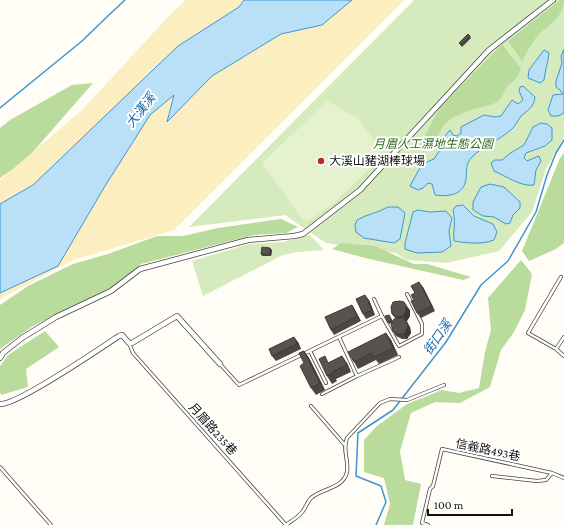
<svg xmlns="http://www.w3.org/2000/svg" width="564" height="525" viewBox="0 0 564 525" font-family="'Crimson Pro','Noto Sans TC',serif">
	<style>
		.green { fill: #d5ebbd }
		.forest { fill: #b9dc9c }
		.sand { fill: #fbeec1 }
		.pitch { fill: #e6f2cf }
		.water { fill: #b9e0f7; stroke: #3f96cf }
		.lines { fill: none; stroke-linecap: round; stroke-linejoin: round }
		.stream { stroke: #3f96cf; stroke-width: 1.5 }
		.lane-casing { stroke: #444; stroke-width: 4 }
		.street-casing { stroke: #444; stroke-width: 6 }
		.lane { stroke: #fff; stroke-width: 2.5 }
		.street { stroke: #fff; stroke-width: 4.5 }
		.wall { fill: #4d4742 }
		.shaded-wall { fill: #3f3936 }
		.building { fill: #5a524d; stroke: #3f3936 }
		.poi-dot { fill: #c4262e; stroke: #fff; stroke-width: 1.5 }
		.labels { text-anchor: middle; stroke-width: 4; stroke-linejoin: round; paint-order: stroke }
		.park-label { font-size: 12px; font-style: italic; fill: #2f6b1f; stroke: #fff }
		.poi-label { font-size: 12px; fill: #111; stroke: #fff; text-anchor: start }
		.street-label { font-size: 12px; fill: #111; stroke: #fff }
		.water-label { font-size: 13px; font-style: italic; fill: #1768a6; stroke: #fff }
	</style>
	<rect width="100%" height="100%" fill="#fffdf5"/>
	<path class="green" d="M414,0H564V137L546,169L532,212L499,251L446,263L407,260L396,253L326,243L285,215L189,227Z
		M310,235L324,250L297,252L283,255L203,296L192,261L249,244L283,242Z"/>
	<path class="forest" d="M560,0H564C564,19 545,26 535,39C530,46 526,54 522,61L508,41Z
		M502,44L521,69C519,77 514,80 508,86C504,90 503,98 498,101C492,106 482,106 474,109C467,111 452,117 447,122C435,134 440,146 423,152L420,145L439,109Z
		M93,83L25,161L0,178V128L10,120L72,85Z
		M564,153V243L556,249L529,261L522,251L560,158Z
		M281,219L298,227L286,233L254,235L141,264L115,286L33,326L0,349V305L28,286L73,264L108,254L157,236H183L218,228Z
		M341,243L375,246L414,264H427L471,277L463,280L365,258L332,249Z
		M521,260L532,274L525,310L514,332L501,350L490,387L460,403L435,402L411,413L400,451L405,480L421,484L413,525H384L390,504L384,478L364,472V440L377,426L407,404L442,390L459,393L479,388L485,352L491,330L488,298Z
		M45,331L59,347L26,369L28,387L1,395L0,392V366L8,355Z"/>
	<path class="sand" d="M186,0H404L174,230L73,260L0,299V180L82,110L168,17Z"/>
	<path class="pitch" d="M327,101L358,118L377,145L380,158L333,204L310,220H303L262,163Z"/>
	<path class="water" d="M244,0H352L322,25L281,34L212,76L167,122L174,95L150,115L105,186L58,266L0,293V204L33,185L178,46L239,7Z
		M564,49V113L558,116H551L548,110L553,95L563,94L561,91L556,87V81L562,63L561,56Z
		M544,50L549,53C548,62 545,71 544,80L540,83L528,78L529,70Z
		M523,86L535,97C534,107 528,110 521,116C518,120 516,125 512,129C500,140 484,145 472,157C465,164 467,171 466,179C464,195 448,197 435,195L432,184L428,183L423,188L418,190L410,186L422,164L434,159L443,145L445,136L450,130L453,135L457,136L461,133V127L484,115L495,117L501,116L512,100L518,104L523,100L519,91L520,87Z
		M541,123L547,124L552,128V140L545,146L526,153L524,158L527,161L539,156L541,161L536,170L534,185C521,187 506,176 494,171L491,163L495,160H502L509,154L524,145L533,127Z
		M490,184L504,187L520,202V208L513,215L510,223L506,224L494,217L483,216L473,210V202L481,187Z
		M463,205L474,216L493,224L497,232L494,240C482,245 467,243 454,241C453,229 456,221 453,210L456,206Z
		M388,207H398L405,213L400,239L394,243L364,238L356,232L355,225L357,220C367,214 378,213 388,207Z
		M418,210L430,212L446,211L452,218L449,231L451,246L442,252L417,253L405,249V243L413,212Z"/>
	<g class="lines">
		<path class="stream" d="M0,108L82,41L110,14L125,0
			M376,525L386,502L381,486L356,476L358,433L393,410L446,342L481,285L508,261L536,212L547,175L556,153L564,140"/>
		<g class="lane-casing">
			<path id="lane" d="M561,277L528,333L556,349L564,356
				M382,316L399,346L422,334V324L407,294
				M339,337L357,376L399,357
				M129,343L133,353L286,525
				M556,349L564,337
				M310,351L326,383
				M220,364L239,385L382,316L374,299
				M322,394L357,376
				M311,406L344,444
				M0,467L51,525
				M492,476L537,481L546,480L552,473
				M286,525C291,521 299,517 303,511C306,507 307,502 311,498C322,488 343,489 347,472C349,460 342,449 347,438L380,403L390,399L407,400L444,385
				M428,525L422,523L430,489L433,486L442,449L552,473L564,478"/>
		</g>
		<g class="street-casing">
			<path id="street" d="M0,358L3,353L22,338L56,317L111,291L140,269L248,240L294,236L303,234L360,190L489,50L553,0
				M0,404C16,406 101,348 119,336L122,335L129,343H132L177,316L220,364"/>
		</g>
		<use href="#lane" class="lane"/>
		<use href="#street" class="street"/>
	</g>
	<path class="wall" d="M470,36L471,38L462,47L459,43Z
		M272,250L271,256H262L261,254Z
		M423,287L435,311L421,318L417,313Z
		M369,300L375,315L366,319L363,314Z
		M352,305L355,310L361,321L334,335L331,330Z
		M410,310V316L407,321H406L410,327L411,333L407,339H402L396,336L393,331L392,323L389,324L388,322L389,315L393,322L396,319L392,314Z
		M386,333L391,340L398,355L379,364L376,360L358,369L354,362Z
		M298,342L301,349L276,361L272,356Z
		M304,351L309,358L325,390L316,395L311,388L304,363Z
		M329,362L347,363L351,372L336,379L337,381L332,384L327,376Z"/>
	<path class="shaded-wall" d="M270,248L272,250L271,256L270,255Z
		M419,282L423,287L435,311L432,306Z
		M365,295L369,300L375,315L372,310Z
		M352,305L355,310L361,321L357,316Z
		M406,305L410,310V316L407,321L403,316Z
		M407,322L410,327L411,333L407,339L404,334Z
		M386,333L391,340L398,355L393,348Z
		M294,337L298,342L301,349L297,344Z
		M304,351L309,358L325,390L320,383Z
		M342,356L347,363L351,372L347,365Z"/>
	<path class="building" d="M468,34L470,36L461,45L459,43Z
		M262,247L270,248V255L261,254Z
		M419,282L432,306L417,313L411,301L414,300L411,295L415,293L411,286Z
		M365,295L372,310L363,314L356,299Z
		M400,301L404,302L406,305V311L403,316L397,317L392,314L391,307L393,302Z
		M352,305L357,316L331,330L325,317Z
		M389,315L392,321L388,322L385,316Z
		M402,318L407,322L408,327L404,334H398L393,331L391,324L394,319Z
		M386,333L393,348L374,357L371,353L354,362L348,352Z
		M294,337L297,344L272,356L269,349Z
		M304,351L320,383L311,388L300,366L304,363L299,353Z
		M325,356L328,363L342,356L347,365L332,372V374L327,376L319,359Z"/>
	<circle class="poi-dot" cx="321" cy="161" r="4"/>
	<g class="labels">
		<g class="park-label">
			<text x="433" y="148">月眉人工濕地生態公園</text>
		</g>
		<g class="poi-label">
			<text x="329" y="165">大溪山豬湖棒球場</text>
		</g>
		<g class="street-label">
			<text transform="translate(213 429) rotate(48)" y="4">月眉路235巷</text>
			<text transform="translate(488 450) rotate(12)" y="4">信義路493巷</text>
		</g>
		<g class="water-label">
			<text transform="translate(140 110) rotate(-52)" y="5">大漢溪</text>
			<text transform="translate(437 337) rotate(-55)" y="5">街口溪</text>
		</g>
	</g>
	<path d="M428 509v6h84v-6" fill="none" stroke="#111111" stroke-width="2"/>
	<text x="434" y="509" font-size="12" fill="#111111" stroke="#ffffff" stroke-width="3" paint-order="stroke">100 m</text>
</svg>
